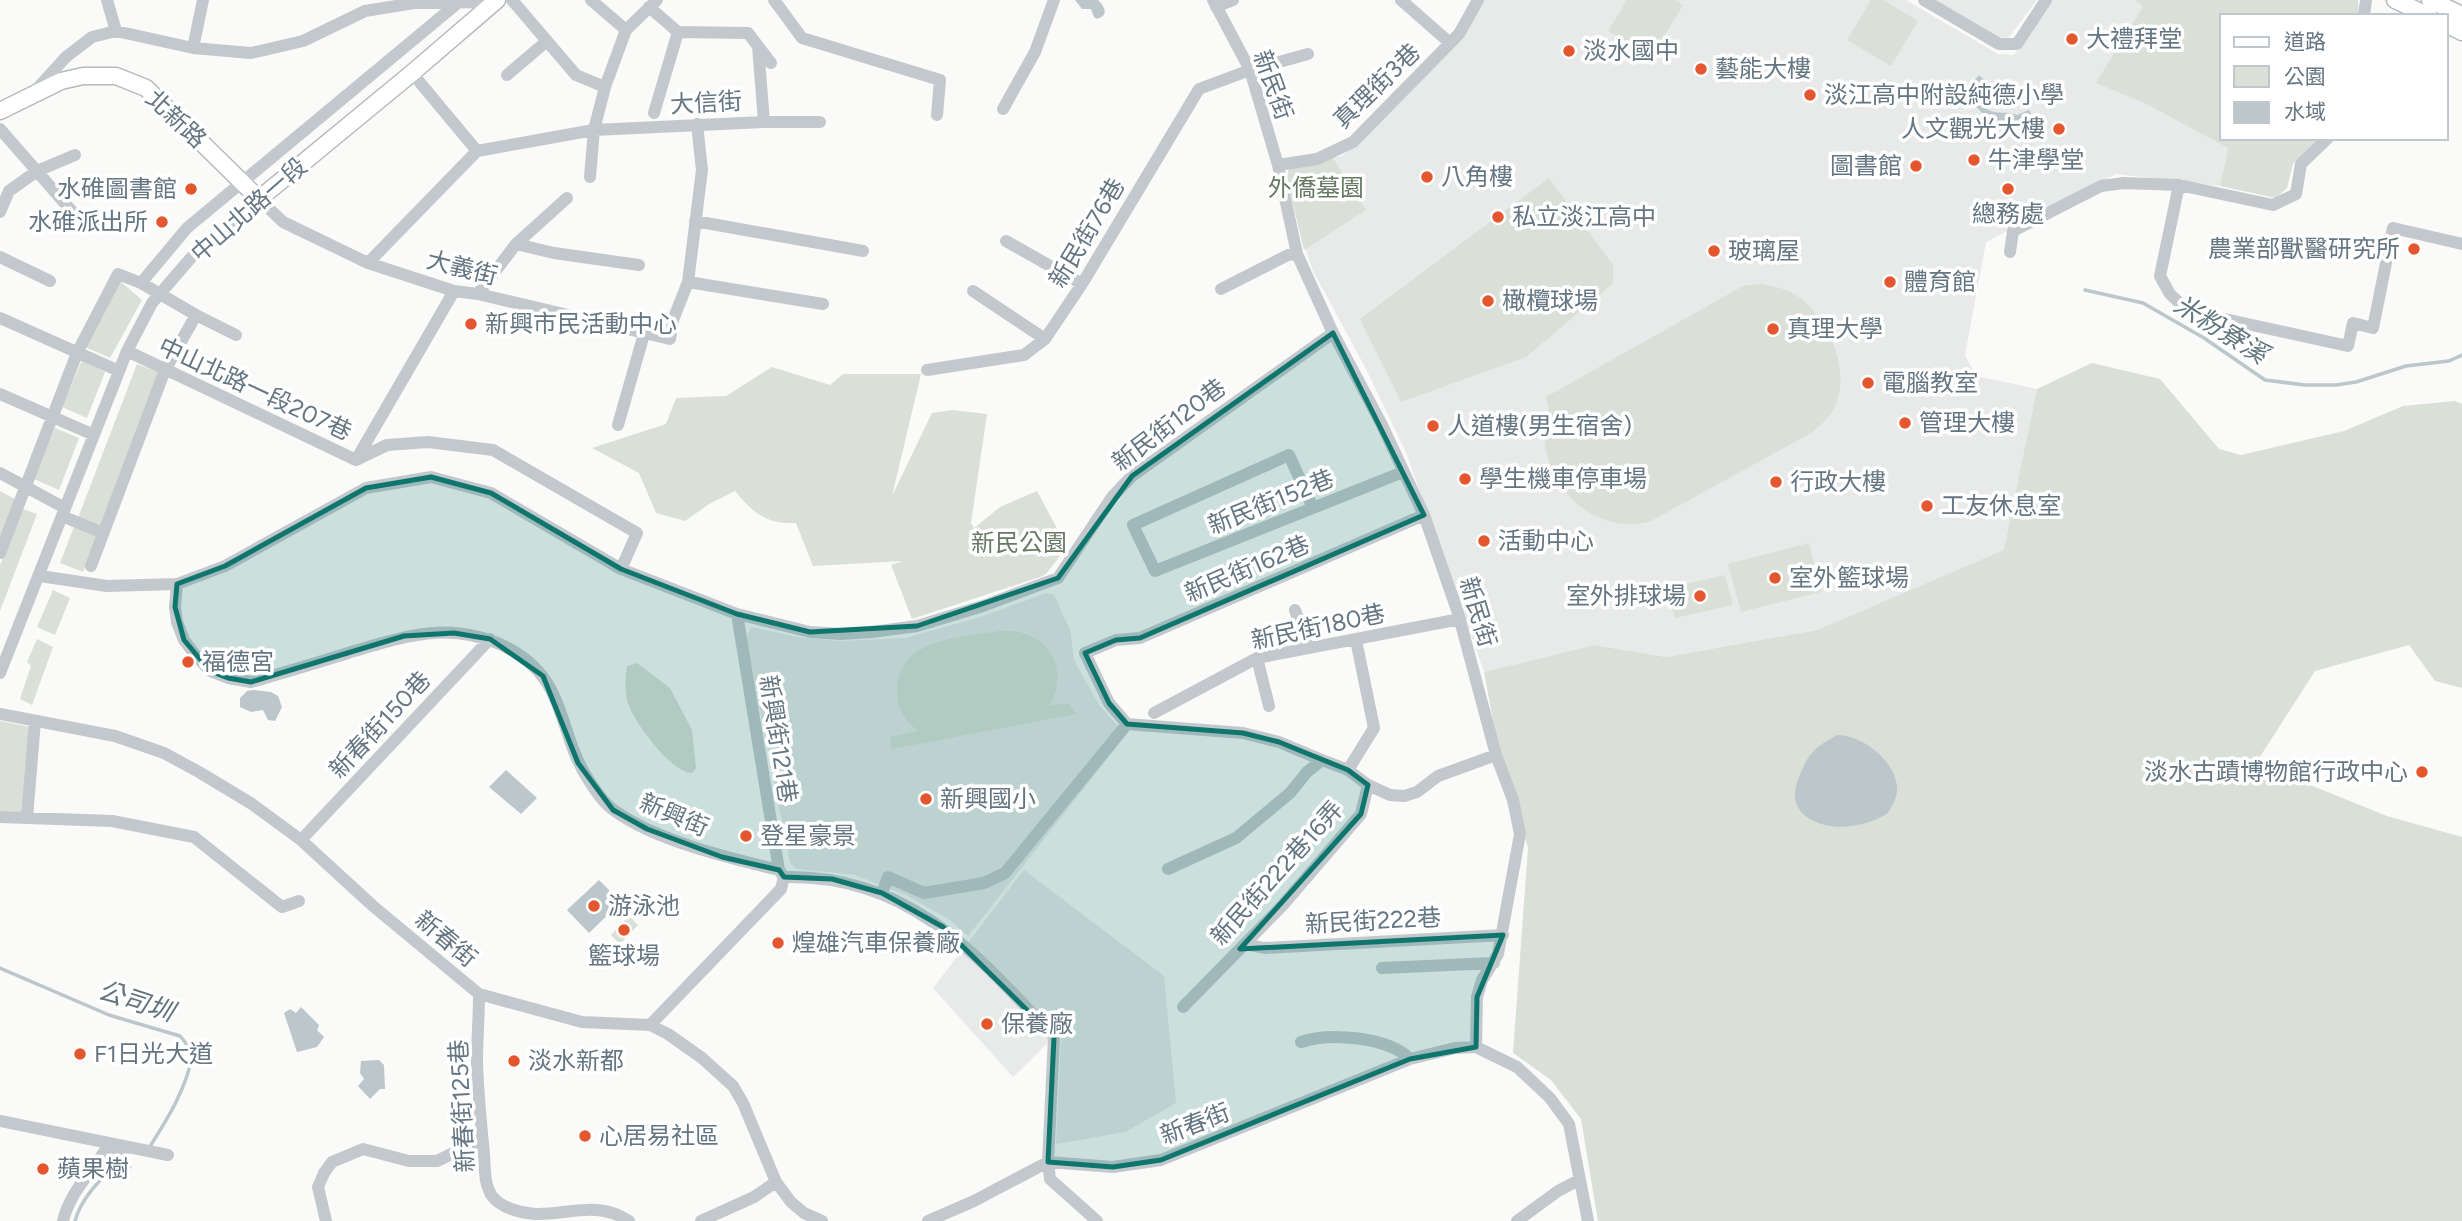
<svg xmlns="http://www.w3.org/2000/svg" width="2462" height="1221" viewBox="0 0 2462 1221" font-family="Figtree,'Noto Sans TC',sans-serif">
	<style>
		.built { fill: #e8e9e9 }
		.green { fill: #dadfd7 }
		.water { fill: #bbc7cb }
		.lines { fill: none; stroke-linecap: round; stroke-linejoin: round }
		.stream { stroke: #bbc7cb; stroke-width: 3.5 }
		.major-casing { stroke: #b5babe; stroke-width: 19 }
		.minor { stroke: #c3c8cc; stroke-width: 12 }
		.major { stroke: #fff; stroke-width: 16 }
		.marked { fill: #0f766e; fill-opacity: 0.2; stroke: #0f766e; stroke-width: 5; stroke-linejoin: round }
		.poi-dot { fill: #e4572e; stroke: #fff; stroke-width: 2.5 }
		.labels { text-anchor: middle; stroke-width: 7; stroke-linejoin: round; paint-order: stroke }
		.poi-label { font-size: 24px; fill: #657683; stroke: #fff; text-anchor: start }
		.street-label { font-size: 24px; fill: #657683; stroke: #fff }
		.park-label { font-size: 24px; fill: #687a64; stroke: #fff }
		.water-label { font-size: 26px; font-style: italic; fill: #60757c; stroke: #fff }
	</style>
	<rect width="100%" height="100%" fill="#fafaf8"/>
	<path class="built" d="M1484,0H1906L1998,54L2014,55L2052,0H2134L2143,6L2097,83L2144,103L2228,148L2220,186L2116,174L1986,242L1965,355L1976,376L2037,389L2005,550L1817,630L1666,657L1594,645L1484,672L1407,455L1365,367L1313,271L1299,230L1287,178L1289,168L1342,156L1366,135Z
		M1930,0H2037L2009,37L1996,38Z
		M1047,593L1054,595L1070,630L1074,660L1099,705L1126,735L968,936L950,920L906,895L855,875L797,869L790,863L746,637L751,627L798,637L840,641L905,638L977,618Z
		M1024,870L1164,976L1176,1103L1125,1132L1056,1144L1061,1035L1054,1037L1013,1077L933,988Z"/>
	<path class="green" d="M1627,0H1675L1683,5L1652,57L1608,31Z
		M1871,0H1883L1918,21L1891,66L1847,40Z
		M2134,0H2358L2359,16H2222V138H2321L2293,164L2287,188L2276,198L2220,186L2228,148L2144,103L2096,83L2143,6Z
		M1333,158L1366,210L1304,250L1287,178L1289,168Z
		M1549,178L1613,265V283L1526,357L1401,402L1360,319Z
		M120,281L142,300L110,358L85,347Z
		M1760,284C1774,286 1789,289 1800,298C1830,321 1853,375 1833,410C1827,420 1820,426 1811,433L1651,521C1599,536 1553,495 1545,445C1543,433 1549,424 1549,413C1549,408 1547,401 1546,397L1743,286Z
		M82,360L105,372L87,418L62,407Z
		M2092,363L2160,379L2219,449L2241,455L2344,431L2403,406L2455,401L2462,404V688L2435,681L2409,645L2315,671L2256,763L2387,816L2462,837V1221H1598L1581,1119L1551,1080L1513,1053L1528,848L1499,752L1484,672L1594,645L1666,657L1817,630L2004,550L2037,389Z
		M137,364L160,373L100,527L78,518Z
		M772,367L830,385L843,374H921L892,496L932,413L952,410L987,414L971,523L974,528L1000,507L1037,491L1067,547L1046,574L1040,577L912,619L891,565L903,561L813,566L796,523C766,524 753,513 735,491L709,504L685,521L656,513L639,473L592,448L666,424L676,398L726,396Z
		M55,428L79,438L59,490L34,479Z
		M0,491L15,499L0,537Z
		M23,509L37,514L0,611V565Z
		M74,527L98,536L83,572L60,563Z
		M1809,543L1821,592L1741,612L1728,564Z
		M1725,575L1733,605L1675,618L1668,588Z
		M53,590L70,598L55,635L37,627Z
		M999,631C1043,627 1073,665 1049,706L1068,703L1076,714L892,749L890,737L918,731C904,720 897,709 897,690C898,638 960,638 999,631Z
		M37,639L53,647L32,705L20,699L31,666L27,662Z
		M637,663L670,688L692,730L696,768L692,773C671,773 632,720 627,700C625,688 625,678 627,666Z
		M0,721L30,727L22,812L0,811Z
		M629,916L638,925L620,944L611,935Z"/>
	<path class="water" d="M1075,0H1098C1104,6 1110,15 1097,19L1094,17L1091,9H1082Z
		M1979,75L1986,81L1981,100C1989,119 2004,109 2017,115L2029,110L2031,114L2023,123L2008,128C1991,124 1979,111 1969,97L1970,86Z
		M253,690L271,692L278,696L282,707L275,721L268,720L263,710L251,712L240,707V698L247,691Z
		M1837,735C1862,735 1895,760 1897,787C1898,796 1893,805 1888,813C1879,819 1868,823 1857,825C1827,832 1783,818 1798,780C1802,770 1806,758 1814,751C1820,744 1829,740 1837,735Z
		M506,770L537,798L521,814L489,787Z
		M599,880L621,902L589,933L567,910Z
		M301,1007L319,1025L317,1030L324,1037L317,1047L297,1052L284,1013L290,1009L296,1013Z
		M379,1060L384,1065L385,1089H380L370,1099L358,1086L364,1079L360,1073L361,1061Z"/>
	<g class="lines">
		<path class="stream" d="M2085,290L2143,303L2204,338L2265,380L2305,385H2336L2356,382L2406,366L2449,361L2462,355
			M0,968L109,1015L180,1036L193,1052C187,1088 168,1118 149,1148
			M75,1221C81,1199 98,1182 113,1167H130"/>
		<g class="major-casing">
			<path id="major" d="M2395,0L2429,16
				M2430,0L2462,15
				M2446,24L2462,32
				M0,111L61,81L83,76H116L146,88L259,199L412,73L497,0"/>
		</g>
		<path class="minor" d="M107,0L116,31
			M512,0L576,75L605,87
			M591,0L626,30
			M774,0L802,38L940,80L937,115
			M1213,0L1250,70L1278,165L1297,254L1333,333L1381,423L1424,515L1458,613L1496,755L1513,800L1520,834L1498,954L1482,980L1477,997L1476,1047
			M1401,0L1450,43
			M1924,0L1999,44H2017L2046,0
			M649,7L678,32L748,33L771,63
			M1216,7L1233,0
			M2364,16L2366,0
			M758,46L764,122
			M193,48L203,0
			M412,73L477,151L594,130L605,87L626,30L657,0
			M507,75L547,41
			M35,91L66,57L92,37L116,31L193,48L251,53L303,41L365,11L414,3L494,2
			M1003,109L1035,52L1054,0
			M654,113L678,32
			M0,129L83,224
			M2328,138L2301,164L2296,194L2273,205L2179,185L2160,276L2170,294L2188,311L2348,346L2353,323L2373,328L2393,228L2462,244
			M1278,165L1317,159L1353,142L1459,34L1478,0
			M590,177L594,130L764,122H820
			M0,212L9,191L37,171L75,155
			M695,221L863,251
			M1006,241L1082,284
			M516,244L567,198
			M2010,252L2013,231L2101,186L2124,183L2179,185
			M0,257L50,281
			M368,263L477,151
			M688,282L823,304
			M141,283L187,228L459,2
			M1221,289L1288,255L1297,254
			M973,291L1045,339
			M478,294L516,244L554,253L639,265
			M0,318L119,371
			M127,351L356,460L387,445L428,442L493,450L637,533L621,569
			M927,370L1024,355L1045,339L1082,284L1199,89L1250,70L1308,54
			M0,394L94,435
			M618,425L644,334
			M356,460L454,291
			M0,473L65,508
			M1313,508L1289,455L1133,525L1155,571L1403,472
			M62,516L103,533
			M0,553L77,353L118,274L141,283L196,315L236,335
			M91,566L165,370L196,315
			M40,576L107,586L177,584L225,566L366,488L431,477L491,493L621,569L737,614L810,632L841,634L872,632L917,626L983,606L1058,578L1112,497L1132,476L1333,333
			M177,584L175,607L177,622L184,640L196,656L210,671L228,678L251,682C283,673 316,663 348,653C383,643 419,630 456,633C497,637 537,657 554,696C567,725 570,751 588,779C595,790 604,804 615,811C657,841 729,858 779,870L784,877
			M1295,610L1308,648
			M737,614L779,870
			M1257,658L1269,706
			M0,673L127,351L152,303L202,245L259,199L283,222L368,263L454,291L478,294L670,339L673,320L688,282L702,170L697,124
			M1154,713L1257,658L1460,619
			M0,714L115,736L164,753L199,772L252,804L301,840L373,906L479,994L582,1022L650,1025L668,1034L702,1058L733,1086L743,1103L776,1182L791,1202L804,1213L822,1221
			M1322,760L1279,742L1243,733L1127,724L1109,703L1085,653L1116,640L1140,638L1424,515
			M1348,770L1374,728L1356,640
			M1368,785L1390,795L1404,796L1417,792L1438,776L1496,755
			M0,817L112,821L194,837L282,907L299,901
			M27,818L35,721
			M301,840L490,639
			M1168,869L1236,838L1290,793L1307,772L1322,760L1348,770L1368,785L1361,814L1282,906L1183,1007
			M784,877C908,874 976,953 1054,1037L1048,1162L1050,1179L1097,1221
			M882,893L888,877L924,893L984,883L1005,873L1127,724
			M1245,944L1264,948L1503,935
			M1382,968L1494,963
			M479,994C479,1017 477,1040 477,1063C478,1094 481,1124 484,1154C485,1167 484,1185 492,1196C501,1208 521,1213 535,1214C569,1215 597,1200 629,1221
			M650,1025L781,889L784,877
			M1301,1042C1330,1032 1388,1037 1410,1059
			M0,1121L168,1155
			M63,1221C70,1192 89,1176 104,1152L127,1148
			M326,1221L318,1187L324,1173L332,1162L363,1149L409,1161H437L482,1139
			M701,1221L754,1197L776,1182
			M928,1221L974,1201L1048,1162L1113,1167L1161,1160L1410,1059L1455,1048L1476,1047L1517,1067L1550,1098L1569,1124L1588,1221
			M1517,1221L1558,1191L1579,1180"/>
		<use href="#major" class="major"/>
	</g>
	<path class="marked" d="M1333,333L1424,515L1140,638L1116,640L1085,653L1109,703L1127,724L1243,733L1279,742L1348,770L1368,785L1361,814L1240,949L1503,935L1477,997L1476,1047L1410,1059L1161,1160L1113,1167L1048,1162L1054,1037L943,927L882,893L832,879L784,877L779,870L722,857L647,829L613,810L578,763L543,676L490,639L454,633L404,636L251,682L228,678L210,671L184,640L175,607L177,584L225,566L366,488L431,477L491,493L621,569L737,614L810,632L917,626L1058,578L1132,476Z"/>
	<g class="poi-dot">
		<circle cx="2072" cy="39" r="7"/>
		<circle cx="1569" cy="51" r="7"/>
		<circle cx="1701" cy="69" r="7"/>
		<circle cx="1810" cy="95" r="7"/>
		<circle cx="2059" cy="129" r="7"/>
		<circle cx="1974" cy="160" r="7"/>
		<circle cx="1916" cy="166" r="7"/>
		<circle cx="1427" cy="177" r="7"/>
		<circle cx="191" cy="189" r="7"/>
		<circle cx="2008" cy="189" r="7"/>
		<circle cx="1498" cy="217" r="7"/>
		<circle cx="162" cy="222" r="7"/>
		<circle cx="2414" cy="249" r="7"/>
		<circle cx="1714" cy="251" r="7"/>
		<circle cx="1890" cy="282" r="7"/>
		<circle cx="1488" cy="301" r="7"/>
		<circle cx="471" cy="324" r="7"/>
		<circle cx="1773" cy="329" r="7"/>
		<circle cx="1868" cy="383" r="7"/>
		<circle cx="1905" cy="423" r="7"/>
		<circle cx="1433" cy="426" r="7"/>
		<circle cx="1465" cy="479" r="7"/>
		<circle cx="1776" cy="482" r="7"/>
		<circle cx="1927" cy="506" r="7"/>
		<circle cx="1484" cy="541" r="7"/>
		<circle cx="1775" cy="578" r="7"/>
		<circle cx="1700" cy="596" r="7"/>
		<circle cx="188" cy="662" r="7"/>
		<circle cx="2422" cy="772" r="7"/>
		<circle cx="926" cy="799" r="7"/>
		<circle cx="746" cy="836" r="7"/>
		<circle cx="594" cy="906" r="7"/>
		<circle cx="624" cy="930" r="7"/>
		<circle cx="778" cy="943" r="7"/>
		<circle cx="987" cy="1024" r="7"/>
		<circle cx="80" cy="1054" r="7"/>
		<circle cx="514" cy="1061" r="7"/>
		<circle cx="585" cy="1136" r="7"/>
		<circle cx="43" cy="1169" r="7"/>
	</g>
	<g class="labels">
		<g class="poi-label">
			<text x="2086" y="47">大禮拜堂</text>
			<text x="1583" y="59">淡水國中</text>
			<text x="1715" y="77">藝能大樓</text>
			<text x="1824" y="103">淡江高中附設純德小學</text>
			<text x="2045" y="137" text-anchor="end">人文觀光大樓</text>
			<text x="1988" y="168">牛津學堂</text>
			<text x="1902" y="174" text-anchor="end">圖書館</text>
			<text x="1441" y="185">八角樓</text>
			<text x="177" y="197" text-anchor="end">水碓圖書館</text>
			<text x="2008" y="222" text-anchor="middle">總務處</text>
			<text x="1512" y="225">私立淡江高中</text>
			<text x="148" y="230" text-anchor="end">水碓派出所</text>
			<text x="2400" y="257" text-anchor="end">農業部獸醫研究所</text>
			<text x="1728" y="259">玻璃屋</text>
			<text x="1904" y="290">體育館</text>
			<text x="1502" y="309">橄欖球場</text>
			<text x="485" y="332">新興市民活動中心</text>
			<text x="1787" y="337">真理大學</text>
			<text x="1882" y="391">電腦教室</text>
			<text x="1919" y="431">管理大樓</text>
			<text x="1447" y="434">人道樓(男生宿舍)</text>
			<text x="1479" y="487">學生機車停車場</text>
			<text x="1790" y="490">行政大樓</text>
			<text x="1941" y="514">工友休息室</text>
			<text x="1498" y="549">活動中心</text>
			<text x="1789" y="586">室外籃球場</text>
			<text x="1686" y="604" text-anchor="end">室外排球場</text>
			<text x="202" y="670">福德宮</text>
			<text x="2408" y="780" text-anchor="end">淡水古蹟博物館行政中心</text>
			<text x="940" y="807">新興國小</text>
			<text x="760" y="844">登星豪景</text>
			<text x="608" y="914">游泳池</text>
			<text x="792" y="951">煌雄汽車保養廠</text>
			<text x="624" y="964" text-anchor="middle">籃球場</text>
			<text x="1001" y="1032">保養廠</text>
			<text x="94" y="1062">F1日光大道</text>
			<text x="528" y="1069">淡水新都</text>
			<text x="599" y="1144">心居易社區</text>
			<text x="57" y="1177">蘋果樹</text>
		</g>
		<g class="street-label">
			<text transform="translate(1273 85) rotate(70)" y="8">新民街</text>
			<text transform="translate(1377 86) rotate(-44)" y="8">真理街3巷</text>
			<text transform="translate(706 103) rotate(-3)" y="8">大信街</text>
			<text transform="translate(176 119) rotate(43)" y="8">北新路</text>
			<text transform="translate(249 210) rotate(-41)" y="8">中山北路一段</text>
			<text transform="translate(1087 233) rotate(-59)" y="8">新民街76巷</text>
			<text transform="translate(462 268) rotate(14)" y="8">大義街</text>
			<text transform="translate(255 389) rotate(25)" y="8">中山北路一段207巷</text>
			<text transform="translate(1169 425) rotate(-37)" y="8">新民街120巷</text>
			<text transform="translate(1271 502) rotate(-22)" y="8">新民街152巷</text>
			<text transform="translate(1247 569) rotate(-23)" y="8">新民街162巷</text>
			<text transform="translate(1478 612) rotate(73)" y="8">新民街</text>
			<text transform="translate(1318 627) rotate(-12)" y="8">新民街180巷</text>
			<text transform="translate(380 725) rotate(-47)" y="8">新春街150巷</text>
			<text transform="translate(778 739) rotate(81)" y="8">新興街121巷</text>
			<text transform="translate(674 815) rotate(23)" y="8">新興街</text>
			<text transform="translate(1277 873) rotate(-48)" y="8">新民街222巷16弄</text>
			<text transform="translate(1373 921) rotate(-3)" y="8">新民街222巷</text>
			<text transform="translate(446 939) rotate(40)" y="8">新春街</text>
			<text transform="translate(462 1106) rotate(-93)" y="8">新春街125巷</text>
			<text transform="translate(1195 1124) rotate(-21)" y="8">新春街</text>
		</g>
		<g class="park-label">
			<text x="1316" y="196">外僑墓園</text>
			<text x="1019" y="551">新民公園</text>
		</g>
		<g class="water-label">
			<text transform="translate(2221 329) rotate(32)" y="9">米粉寮溪</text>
			<text transform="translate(136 1001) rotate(18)" y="9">公司圳</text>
		</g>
	</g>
	<rect x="2220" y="14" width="228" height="126" fill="#ffffff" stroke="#c1c8cd" stroke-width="2"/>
	<rect x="2234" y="37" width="35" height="10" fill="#ffffff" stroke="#c1c8cd" stroke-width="2"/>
	<text x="2284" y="49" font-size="21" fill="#657683">道路</text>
	<rect x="2234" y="66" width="35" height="21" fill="#dadfd7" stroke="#c1c8cd" stroke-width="2"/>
	<text x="2284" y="84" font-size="21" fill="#657683">公園</text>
	<rect x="2234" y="102" width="35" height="21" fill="#bbc7cb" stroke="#c1c8cd" stroke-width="2"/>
	<text x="2284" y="119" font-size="21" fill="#657683">水域</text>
</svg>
